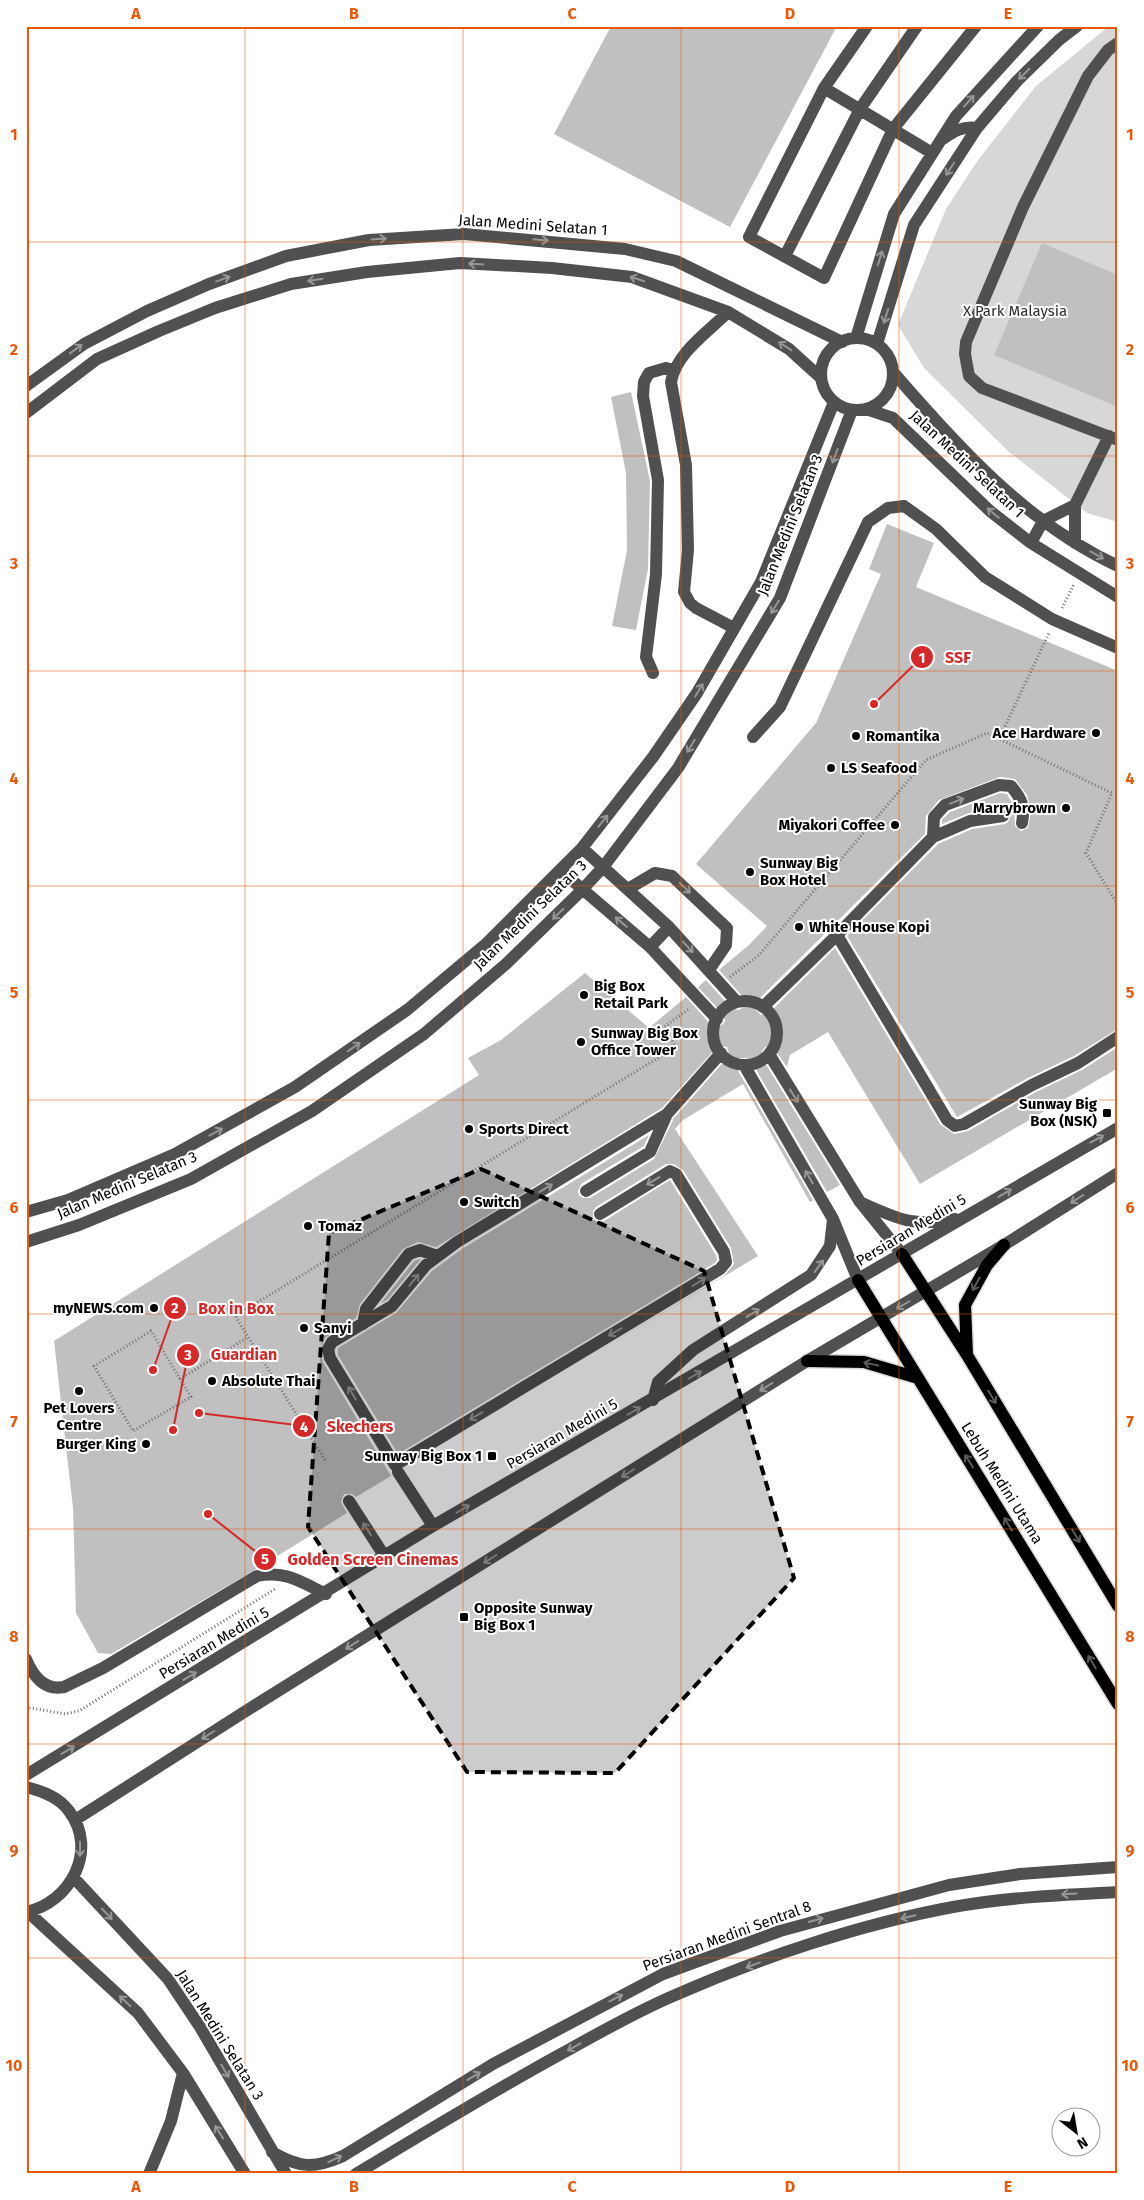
<svg xmlns="http://www.w3.org/2000/svg" width="1144" height="2200" viewBox="0 0 1144 2200" font-family="'Fira Sans',sans-serif">
	<style>
		.green { fill: #d7d7d7 }
		.building { fill: #c0c0c0 }
		.lines { fill: none; stroke-linecap: round; stroke-linejoin: round }
		.major-casing { stroke: #dbdbdb; stroke-width: 15 }
		.path { stroke: #727272; stroke-width: 3; stroke-dasharray: 1 2.5; stroke-linecap: butt }
		.minor { stroke: #505050; stroke-width: 12 }
		.major { stroke: #000; stroke-width: 12 }
		.oneway { stroke: #969696 }
		.oneway2 { stroke: #595959 }
		.marked { fill: #000; fill-opacity: 0.2; stroke: #000; stroke-width: 4; stroke-dasharray: 10 6; stroke-linejoin: round }
		.grid { fill: none; stroke: #e8590c; stroke-width: 1; stroke-opacity: 0.55 }
		.poi-dot { fill: #000; stroke: #fff; stroke-width: 2 }
		.labels { text-anchor: middle; stroke-width: 4; stroke-linejoin: round; paint-order: stroke }
		.street-label { font-size: 15px; fill: #000; stroke: #fff }
		.park-label { font-size: 15px; fill: #2e2e2e; stroke: #fff }
		.poi-label { font-size: 15px; font-weight: bold; fill: #000; stroke: #fff; text-anchor: start }
		.leader { fill: none; stroke: #d62828; stroke-width: 2 }
		.callout-dot { fill: #d62828; stroke: #fff; stroke-width: 2 }
		.mark-label { font-size: 15px; text-anchor: middle; font-weight: bold; fill: #fff }
		.callout-label { font-size: 16px; text-anchor: middle; font-weight: bold; fill: #d62828; stroke: #fff; stroke-width: 4; stroke-linejoin: round; paint-order: stroke }
		.neatline { fill: none; stroke: #e8590c; stroke-width: 2 }
		.grid-label { font-size: 16px; text-anchor: middle; font-weight: bold; fill: #e8590c }
	</style>
	<rect width="100%" height="100%" fill="#fff"/>
	<path class="green" d="M1109,26H1118V522L1087,513L1008,451L924,368L898,325L946,209L978,160L1036,86Z"/>
	<path class="building" d="M611,26H837L730,227L554,134Z
		M1042,243L1118,275V407L994,355Z
		M631,392L650,481L648,569L636,630L612,626L627,550L626,473L611,397Z
		M887,524L934,543L916,587L1118,671V1029L1074,1056L1028,1078L957,1117L847,936L938,844L972,829L1005,824L1008,822L1011,815L1009,811L1002,808L969,813L942,824V820L950,812L1000,793L1007,794L1014,806L1015,826L1021,831L1028,828L1031,812L1027,795L1015,779L1000,777L939,800L926,816L925,834L757,1001L755,1009L761,1015L769,1013L835,948L940,1124L954,1134L968,1131L1036,1092L1082,1070L1118,1047V1068L920,1184L828,1032L790,1055L787,1067L773,1047H765L762,1051V1058L840,1185L827,1192L751,1061L748,1058H740L737,1061V1069L813,1200L810,1202L743,1084L683,1120L675,1129L758,1256L587,1359L724,1276L734,1264L731,1248L683,1170L673,1164H666L596,1207L593,1211V1218L597,1221H604L670,1180L716,1255L717,1260L715,1263L398,1454L338,1355V1348L396,1313L432,1271L462,1249L649,1135L644,1146L581,1184L578,1191L579,1195L583,1198H590L654,1159L674,1118L727,1058L729,1054L727,1047L718,1046L662,1108L436,1247L418,1242L403,1249L360,1304L356,1318L325,1338L320,1350L323,1362L391,1476L356,1497L352,1494H344L341,1502L347,1513L258,1568L111,1654L98,1653L76,1613L73,1508L54,1341L479,1075L468,1058L501,1040L585,973L649,1028L686,997L711,1025L715,1027L722,1025L725,1021L723,1014L698,987L706,980L731,1008L738,1010L743,1008L745,1001L743,997L719,970L749,945L767,926L696,864L816,723L881,574L869,569Z
		M421,1259L387,1300L381,1303L414,1261Z"/>
	<g class="lines">
		<g class="major-casing">
			<path id="major" d="M902,1254L967,1355L1118,1606
				M858,1280L1118,1704
				M967,1355L965,1305L987,1265L1004,1245
				M807,1361L864,1362L918,1378"/>
		</g>
		<path class="path" d="M1062,608L1074,584
			M999,739L1049,633
			M730,977L759,955L926,760L987,733L1112,793L1086,853L1118,905
			M180,1379L151,1331L94,1366L133,1431L191,1397L180,1379L248,1337
			M325,1460L235,1316L676,1047L664,1027L690,1008
			M26,1707L65,1714L79,1711L275,1589"/>
		<path class="minor" d="M867,26L824,88L749,237L824,278L893,129L976,26
			M1118,43L1108,50L1088,76L1023,207L966,342L965,354L969,376L982,388L1118,440
			M824,88L932,153
			M943,139C954,131 963,126 977,128
			M785,256L860,109L917,26
			M728,312C708,332 676,353 671,382L686,465L688,550L684,592L690,603L696,608L734,628
			M821 374a36 36 0 1 1 72 0a36 36 0 1 1-72 0Z
			M856,338L894,214L956,116L1038,26
			M877,344L914,225L977,128L1017,81L1059,40L1077,26
			M893,372C957,446 1027,524 1118,566
			M26,386L84,344L147,311L209,284L286,256L369,240L464,234L625,249L676,261L842,342
			M866,409L893,418L990,511L1031,543L1118,597
			M26,413L97,359L159,331L215,308L291,284L367,272L460,263L552,268L632,277L728,312L789,349L821,378
			M1031,543L1043,521L1075,505
			M1075,543V505L1109,436
			M653,673L646,657L656,574L658,480L643,396L644,382L649,373L666,368L673,370
			M753,737L780,707L868,522L888,508L904,506L936,529L985,577L1052,619L1118,648
			M933,837L934,817L945,805L999,785L1011,786C1022,799 1025,807 1022,823
			M582,848L669,927L737,1002
			M560,870L650,947L717,1019
			M628,889L655,873L672,876L727,928L726,945L709,970
			M837,935L933,837L970,821L1003,816
			M650,947L669,927
			M713 1033a32 32 0 1 1 64 0a32 32 0 1 1-64 0Z
			M763,1007L837,935L947,1120L955,1126L964,1124L1032,1085L1078,1063L1118,1037
			M769,1054L860,1202L902,1254
			M744,1065L833,1219L858,1280
			M586,1191L650,1152L667,1114
			M862,1203C900,1220 914,1227 955,1219
			M26,1212L68,1200L175,1154L295,1087L407,1010L487,943L582,848L653,757L697,693L761,582L834,402
			M600,1214L670,1171L676,1174L724,1252L726,1262L720,1269L395,1465L330,1358L328,1349L332,1342L392,1306L426,1265L457,1242L667,1114L721,1053
			M26,1242L79,1225L191,1179L312,1111L424,1034L506,964L582,890L604,866L678,768L780,598L852,410
			M363,1324L366,1309L409,1254L420,1250L437,1256
			M653,1400L658,1382L693,1350L811,1275L830,1246L833,1219
			M398,1472L433,1526
			M349,1501L385,1557
			M26,1659C33,1676 44,1691 64,1687L103,1668L257,1576C285,1570 301,1582 326,1594
			M26,1775L433,1526L1118,1128
			M26,1787C42,1791 59,1797 69,1811C99,1850 70,1903 26,1912
			M75,1820L249,1709L807,1361L1004,1245L1118,1173
			M74,1878L168,1979L200,2027L286,2174
			M28,1912L138,2013L183,2073L245,2174
			M272,2152C299,2168 314,2169 343,2156L493,2064L663,1974L780,1931L949,1885L1020,1874L1118,1867
			M149,2174L171,2121L183,2073
			M356,2174C427,2131 498,2088 570,2049C604,2030 638,2011 673,1996C759,1958 861,1924 953,1907C1008,1897 1063,1895 1118,1892"/>
		<use href="#major" class="major"/>
	</g>
	<defs><path id="oneway-shaft" d="M-6 0H5M1.5-3L5.5 0L1.5 3" fill="none" stroke-width="1.6" stroke-linecap="round" stroke-linejoin="round" transform="scale(1.25)"/></defs>
	<g class="oneway">
		<use href="#oneway-shaft" transform="translate(1024 74) rotate(135)"/>
		<use href="#oneway-shaft" transform="translate(969 101) rotate(-48)"/>
		<use href="#oneway-shaft" transform="translate(950 169) rotate(123)"/>
		<use href="#oneway-shaft" transform="translate(379 239) rotate(-4)"/>
		<use href="#oneway-shaft" transform="translate(541 240) rotate(5)"/>
		<use href="#oneway-shaft" transform="translate(880 258) rotate(-73)"/>
		<use href="#oneway-shaft" transform="translate(476 264) rotate(-177)"/>
		<use href="#oneway-shaft" transform="translate(223 279) rotate(-20)"/>
		<use href="#oneway-shaft" transform="translate(637 279) rotate(-162)"/>
		<use href="#oneway-shaft" transform="translate(315 280) rotate(171)"/>
		<use href="#oneway-shaft" transform="translate(886 316) rotate(107)"/>
		<use href="#oneway-shaft" transform="translate(785 346) rotate(-147)"/>
		<use href="#oneway-shaft" transform="translate(76 349) rotate(-36)"/>
		<use href="#oneway-shaft" transform="translate(835 456) rotate(111)"/>
		<use href="#oneway-shaft" transform="translate(993 513) rotate(-140)"/>
		<use href="#oneway-shaft" transform="translate(1097 555) rotate(29)"/>
		<use href="#oneway-shaft" transform="translate(775 607) rotate(121)"/>
		<use href="#oneway-shaft" transform="translate(699 690) rotate(-59)"/>
		<use href="#oneway-shaft" transform="translate(691 746) rotate(121)"/>
		<use href="#oneway-shaft" transform="translate(957 801) rotate(-21)"/>
		<use href="#oneway-shaft" transform="translate(603 821) rotate(-51)"/>
		<use href="#oneway-shaft" transform="translate(685 888) rotate(44)"/>
		<use href="#oneway-shaft" transform="translate(558 914) rotate(136)"/>
		<use href="#oneway-shaft" transform="translate(621 922) rotate(-140)"/>
		<use href="#oneway-shaft" transform="translate(688 947) rotate(47)"/>
		<use href="#oneway-shaft" transform="translate(354 1047) rotate(-35)"/>
		<use href="#oneway-shaft" transform="translate(794 1096) rotate(58)"/>
		<use href="#oneway-shaft" transform="translate(216 1132) rotate(-29)"/>
		<use href="#oneway-shaft" transform="translate(1097 1139) rotate(-28)"/>
		<use href="#oneway-shaft" transform="translate(809 1177) rotate(-120)"/>
		<use href="#oneway-shaft" transform="translate(653 1181) rotate(149)"/>
		<use href="#oneway-shaft" transform="translate(546 1188) rotate(-31)"/>
		<use href="#oneway-shaft" transform="translate(1005 1193) rotate(-31)"/>
		<use href="#oneway-shaft" transform="translate(1077 1199) rotate(148)"/>
		<use href="#oneway-shaft" transform="translate(819 1266) rotate(-54)"/>
		<use href="#oneway-shaft" transform="translate(414 1280) rotate(-51)"/>
		<use href="#oneway-shaft" transform="translate(699 1282) rotate(-32)"/>
		<use href="#oneway-shaft" transform="translate(903 1305) rotate(150)"/>
		<use href="#oneway-shaft" transform="translate(753 1313) rotate(-31)"/>
		<use href="#oneway-shaft" transform="translate(615 1332) rotate(150)"/>
		<use href="#oneway-shaft" transform="translate(695 1375) rotate(-30)"/>
		<use href="#oneway-shaft" transform="translate(766 1387) rotate(148)"/>
		<use href="#oneway-shaft" transform="translate(352 1393) rotate(-121)"/>
		<use href="#oneway-shaft" transform="translate(634 1411) rotate(-30)"/>
		<use href="#oneway-shaft" transform="translate(476 1416) rotate(149)"/>
		<use href="#oneway-shaft" transform="translate(628 1473) rotate(148)"/>
		<use href="#oneway-shaft" transform="translate(463 1509) rotate(-30)"/>
		<use href="#oneway-shaft" transform="translate(367 1529) rotate(-123)"/>
		<use href="#oneway-shaft" transform="translate(490 1559) rotate(148)"/>
		<use href="#oneway-shaft" transform="translate(352 1645) rotate(148)"/>
		<use href="#oneway-shaft" transform="translate(190 1676) rotate(-31)"/>
		<use href="#oneway-shaft" transform="translate(208 1735) rotate(148)"/>
		<use href="#oneway-shaft" transform="translate(68 1750) rotate(-31)"/>
		<use href="#oneway-shaft" transform="translate(80 1849) rotate(90)"/>
		<use href="#oneway-shaft" transform="translate(1069 1894) rotate(177)"/>
		<use href="#oneway-shaft" transform="translate(107 1914) rotate(47)"/>
		<use href="#oneway-shaft" transform="translate(908 1917) rotate(167)"/>
		<use href="#oneway-shaft" transform="translate(816 1920) rotate(-16)"/>
		<use href="#oneway-shaft" transform="translate(753 1965) rotate(159)"/>
		<use href="#oneway-shaft" transform="translate(616 1998) rotate(-27)"/>
		<use href="#oneway-shaft" transform="translate(125 2001) rotate(-136)"/>
		<use href="#oneway-shaft" transform="translate(574 2047) rotate(151)"/>
		<use href="#oneway-shaft" transform="translate(225 2071) rotate(60)"/>
		<use href="#oneway-shaft" transform="translate(474 2076) rotate(-31)"/>
		<use href="#oneway-shaft" transform="translate(219 2132) rotate(-122)"/>
		<use href="#oneway-shaft" transform="translate(335 2159) rotate(-25)"/>
	</g>
	<g class="oneway2">
		<use href="#oneway-shaft" transform="translate(976 1284) rotate(119)"/>
		<use href="#oneway-shaft" transform="translate(871 1364) rotate(-169)"/>
		<use href="#oneway-shaft" transform="translate(992 1397) rotate(59)"/>
		<use href="#oneway-shaft" transform="translate(969 1461) rotate(-122)"/>
		<use href="#oneway-shaft" transform="translate(1008 1524) rotate(-121)"/>
		<use href="#oneway-shaft" transform="translate(1076 1536) rotate(59)"/>
		<use href="#oneway-shaft" transform="translate(1092 1662) rotate(-121)"/>
	</g>
	<path class="marked" d="M481,1169L704,1271L794,1578L615,1773L467,1772L308,1527L329,1233Z"/>
	<path class="grid" d="M245,26V2174M463,26V2174M681,26V2174M899,26V2174M26,242H1118M26,456H1118M26,671H1118M26,886H1118M26,1100H1118M26,1314H1118M26,1529H1118M26,1744H1118M26,1958H1118"/>
	<g class="poi-dot">
		<circle cx="1096" cy="733" r="5"/>
		<circle cx="856" cy="736" r="5"/>
		<circle cx="831" cy="768" r="5"/>
		<circle cx="1066" cy="808" r="5"/>
		<circle cx="895" cy="825" r="5"/>
		<circle cx="750" cy="872" r="5"/>
		<circle cx="799" cy="927" r="5"/>
		<circle cx="584" cy="995" r="5"/>
		<circle cx="581" cy="1042" r="5"/>
		<rect x="1102" y="1108" width="10" height="10" rx="2.5"/>
		<circle cx="469" cy="1129" r="5"/>
		<circle cx="464" cy="1202" r="5"/>
		<circle cx="308" cy="1226" r="5"/>
		<circle cx="154" cy="1308" r="5"/>
		<circle cx="304" cy="1328" r="5"/>
		<circle cx="212" cy="1381" r="5"/>
		<circle cx="79" cy="1391" r="5"/>
		<circle cx="146" cy="1444" r="5"/>
		<rect x="487" y="1451" width="10" height="10" rx="2.5"/>
		<rect x="459" y="1612" width="10" height="10" rx="2.5"/>
	</g>
	<g class="labels">
		<g class="street-label">
			<text transform="translate(533 225) rotate(4)" y="5">Jalan Medini Selatan 1</text>
			<text transform="translate(967 464) rotate(43)" y="5">Jalan Medini Selatan 1</text>
			<text transform="translate(790 525) rotate(-68)" y="5">Jalan Medini Selatan 3</text>
			<text transform="translate(530 915) rotate(-44)" y="5">Jalan Medini Selatan 3</text>
			<text transform="translate(127 1185) rotate(-23)" y="5">Jalan Medini Selatan 3</text>
			<text transform="translate(911 1230) rotate(-31)" y="5">Persiaran Medini 5</text>
			<text transform="translate(562 1434) rotate(-30)" y="5">Persiaran Medini 5</text>
			<text transform="translate(1002 1483) rotate(58)" y="5">Lebuh Medini Utama</text>
			<text transform="translate(214 1643) rotate(-31)" y="5">Persiaran Medini 5</text>
			<text transform="translate(727 1936) rotate(-20)" y="5">Persiaran Medini Sentral 8</text>
			<text transform="translate(220 2035) rotate(58)" y="5">Jalan Medini Selatan 3</text>
		</g>
		<g class="park-label">
			<text x="1015" y="316">X Park Malaysia</text>
		</g>
		<g class="poi-label">
			<text x="1086" y="738" text-anchor="end">Ace Hardware</text>
			<text x="866" y="741">Romantika</text>
			<text x="841" y="773">LS Seafood</text>
			<text x="1056" y="813" text-anchor="end">Marrybrown</text>
			<text x="885" y="830" text-anchor="end">Miyakori Coffee</text>
			<text x="760" y="868">Sunway Big<tspan x="760" dy="17">Box Hotel</tspan></text>
			<text x="809" y="932">White House Kopi</text>
			<text x="594" y="991">Big Box<tspan x="594" dy="17">Retail Park</tspan></text>
			<text x="591" y="1038">Sunway Big Box<tspan x="591" dy="17">Office Tower</tspan></text>
			<text x="1097" y="1109" text-anchor="end">Sunway Big<tspan x="1097" dy="17">Box (NSK)</tspan></text>
			<text x="479" y="1134">Sports Direct</text>
			<text x="474" y="1207">Switch</text>
			<text x="318" y="1231">Tomaz</text>
			<text x="144" y="1313" text-anchor="end">myNEWS.com</text>
			<text x="314" y="1333">Sanyi</text>
			<text x="222" y="1386">Absolute Thai</text>
			<text x="79" y="1413" text-anchor="middle">Pet Lovers<tspan x="79" dy="17">Centre</tspan></text>
			<text x="136" y="1449" text-anchor="end">Burger King</text>
			<text x="482" y="1461" text-anchor="end">Sunway Big Box 1</text>
			<text x="474" y="1613">Opposite Sunway<tspan x="474" dy="17">Big Box 1</tspan></text>
		</g>
	</g>
	<path class="leader" d="M874 704L922 657M153 1370L175 1308M173 1430L188 1355M199 1413L304 1426M208 1514L265 1559"/>
	<g class="callout-dot">
		<circle cx="874" cy="704" r="5"/>
		<circle cx="153" cy="1370" r="5"/>
		<circle cx="173" cy="1430" r="5"/>
		<circle cx="199" cy="1413" r="5"/>
		<circle cx="208" cy="1514" r="5"/>
		<circle cx="922" cy="657" r="12"/>
		<circle cx="175" cy="1308" r="12"/>
		<circle cx="188" cy="1355" r="12"/>
		<circle cx="304" cy="1426" r="12"/>
		<circle cx="265" cy="1559" r="12"/>
	</g>
	<g class="mark-label">
		<text x="922" y="663">1</text>
		<text x="175" y="1313">2</text>
		<text x="188" y="1360">3</text>
		<text x="304" y="1432">4</text>
		<text x="265" y="1564">5</text>
	</g>
	<g class="callout-label">
		<text x="958" y="663">SSF</text>
		<text x="236" y="1314">Box in Box</text>
		<text x="244" y="1360">Guardian</text>
		<text x="360" y="1432">Skechers</text>
		<text x="373" y="1565">Golden Screen Cinemas</text>
	</g>
	<rect width="1144" height="2200" fill="none" stroke="#ffffff" stroke-width="55"/>
	<g transform="translate(1076 2132) rotate(149)"><circle r="24" fill="#ffffff" stroke="#999999"/>
	<path d="M0-4L9 19L0 12L-9 19Z" fill="#000000"/>
	<text y="-8" font-size="14" font-weight="bold" text-anchor="middle" fill="#000000">N</text>
	</g>
	<rect x="28" y="28" width="1088" height="2144" class="neatline"/>
	<g class="grid-label">
		<text x="136" y="19">A</text>
		<text x="354" y="19">B</text>
		<text x="572" y="19">C</text>
		<text x="790" y="19">D</text>
		<text x="1008" y="19">E</text>
		<text x="14" y="140">1</text>
		<text x="1130" y="140">1</text>
		<text x="14" y="355">2</text>
		<text x="1130" y="355">2</text>
		<text x="14" y="569">3</text>
		<text x="1130" y="569">3</text>
		<text x="14" y="784">4</text>
		<text x="1130" y="784">4</text>
		<text x="14" y="998">5</text>
		<text x="1130" y="998">5</text>
		<text x="14" y="1213">6</text>
		<text x="1130" y="1213">6</text>
		<text x="14" y="1427">7</text>
		<text x="1130" y="1427">7</text>
		<text x="14" y="1642">8</text>
		<text x="1130" y="1642">8</text>
		<text x="14" y="1856">9</text>
		<text x="1130" y="1856">9</text>
		<text x="14" y="2071">10</text>
		<text x="1130" y="2071">10</text>
		<text x="136" y="2192">A</text>
		<text x="354" y="2192">B</text>
		<text x="572" y="2192">C</text>
		<text x="790" y="2192">D</text>
		<text x="1008" y="2192">E</text>
	</g>
</svg>
